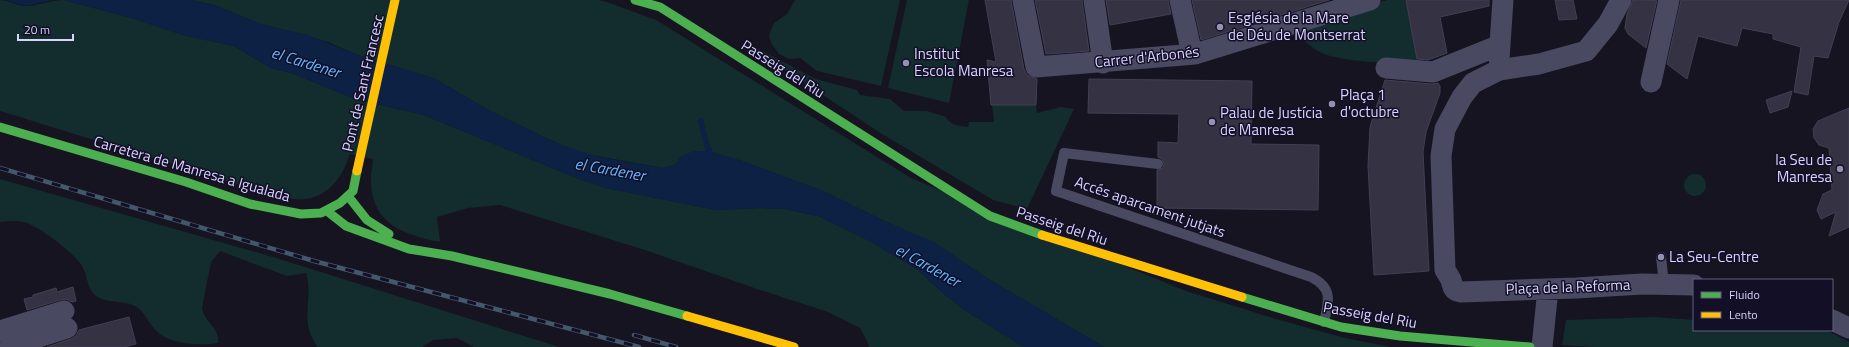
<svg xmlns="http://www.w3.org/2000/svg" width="1849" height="347" viewBox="0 0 1849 347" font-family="'Titillium Web',sans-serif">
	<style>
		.green { fill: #132c2d }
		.water { fill: #0d2144 }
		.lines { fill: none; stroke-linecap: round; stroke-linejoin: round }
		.stream { stroke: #0d2144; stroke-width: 5.5 }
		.building { fill: #343243; stroke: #433f54 }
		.lane { stroke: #4a4962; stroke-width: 10 }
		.street { stroke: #4a4962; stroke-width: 21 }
		.fast { stroke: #4caf50; stroke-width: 9 }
		.slow { stroke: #ffc107; stroke-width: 9 }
		.rail-casing { stroke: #43596b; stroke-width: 4.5 }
		.rail { stroke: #130f26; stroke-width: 3; stroke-dasharray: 9; stroke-linecap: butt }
		.poi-dot { fill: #9591b1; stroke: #130f26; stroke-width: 1.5 }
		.labels { text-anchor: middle; stroke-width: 3; stroke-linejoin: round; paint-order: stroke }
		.poi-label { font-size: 15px; fill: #d9d4ff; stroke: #130f26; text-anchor: start }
		.street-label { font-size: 15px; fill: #d9d4ff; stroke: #130f26 }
		.water-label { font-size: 16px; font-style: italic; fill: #62b6ff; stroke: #130f26 }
	</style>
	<rect width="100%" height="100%" fill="#161421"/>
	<path class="green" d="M0,0C9,0 17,6 25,6C38,6 51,0 64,0L132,18L183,35L234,46L271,68L292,73L355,99L424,115L579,179L606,188L716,210L761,208L785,209L818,216L868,240L918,270L943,293L966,311L1024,347H868L869,345L860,328L828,312L757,289L645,250L500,205L468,208L437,217L440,242C404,235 373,224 371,184C370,175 373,167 373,159L350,154C343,176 329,197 304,199C297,200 289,198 282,198L0,111Z
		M191,0H599L607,2L656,20L911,178L1186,291L1276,319L1345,338L1391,347H1104L990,280L934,243L884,221L823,191L739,160L682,156L675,165L663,168L585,154L561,145L492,112L433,78L355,54L328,42L261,24L214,5Z
		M795,0H900L881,86L817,71L800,58L789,59L779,54L771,43L769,35L774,23L787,14Z
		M907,0H969L949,103L888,88Z
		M1387,0H1406L1418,63C1393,63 1341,63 1320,52C1310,47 1302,38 1293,31Z
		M755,47L816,79L857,90L860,95L890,99L904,111H927L946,117C950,126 960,126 968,127L969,122H994L992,105H1036L1037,113L1061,107L1074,109L1027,209L993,200L882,134L753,49Z
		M1684 185a11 11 0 1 1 22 0a11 11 0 1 1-22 0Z
		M0,179L273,257L559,347H474L457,338L433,340L422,347H318C298,322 314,300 306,273L287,276L220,251L211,262L202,308C204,322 220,327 218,343C198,346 166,345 153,327C146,319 144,310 133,305C121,300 102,304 93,293C87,286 87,274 82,266C73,252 42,229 27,223C18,220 9,221 0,222Z
		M1655,317L1694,320V330H1826L1849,342V347H1593L1562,345L1566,320Z"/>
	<path class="water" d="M6,0H54L24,6Z
		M64,0H191L213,5L261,24L308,35L355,54L433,78L492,112L561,145L599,157L663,168L675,165L682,156L694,151H709L739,160L823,191L884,221L934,242L990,280L1104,347H1024L966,311L943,293L918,270L868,240L818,216L785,209L761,208L716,210L606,188L579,179L424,115L355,99L292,73L271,68L234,46L183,35L132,18Z"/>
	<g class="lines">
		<path class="stream" d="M701,121L706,143L712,157"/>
	</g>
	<path class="building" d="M985,0H1011L1024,69L1027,75L1037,79L1036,105H991L987,60L996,62Z
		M1035,0H1082L1089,51L1046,54Z
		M1106,0H1168L1171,14L1110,25Z
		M1192,0H1329L1201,40Z
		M1406,0H1489V6L1440,17L1447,53L1428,60L1417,59Z
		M1555,0H1573L1577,19L1559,20Z
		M1633,0H1657L1646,48L1628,34L1625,28L1627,14Z
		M1681,0H1849L1839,22L1828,58L1814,56L1808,95L1794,92L1801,47L1773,39V34L1742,28L1737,46L1698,36L1687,79L1667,64Z
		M1089,79L1252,81L1251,144L1319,145L1318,210L1157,208V170L1163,168L1164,164L1162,159L1158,157V142L1178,143L1179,114L1088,113Z
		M1385,80L1432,84L1438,83L1440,86V93L1426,132L1423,152L1429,271L1374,275L1368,166L1370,127Z
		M1792,91L1788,107L1770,113L1766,100Z
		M1849,108V227L1829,236L1836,212L1821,219L1817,210L1823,194L1832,190L1829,148L1819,145L1814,138L1813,129L1818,121Z
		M73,287L76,301L72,302L66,299L60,300L27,310L24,299L33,297V295L56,288L57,292Z
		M129,317L136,344L124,347H47L71,339L76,336L79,330Z"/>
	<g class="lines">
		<path class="lane" d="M1158,164L1064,153L1056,191L1311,277C1333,288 1329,300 1324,322
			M1661,257L1664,284"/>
		<path class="street" d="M1023,0L1036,67L1195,54L1370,0
			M1094,0L1103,63
			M1180,0L1192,54
			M1621,0L1608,24L1586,51L1539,64L1499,70L1473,83L1462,97L1445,129L1441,156L1445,270C1447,273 1449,276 1451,280C1453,286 1452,291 1461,292L1576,288L1642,284L1694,285
			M1499,59L1503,0
			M1386,68L1433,72L1500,45
			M1651,82L1669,0
			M1832,320L1849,328
			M0,331L64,311
			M10,346L67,328
			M1542,347L1548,289"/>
		<path class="fast" d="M635,0L660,7L990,216L1042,235
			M0,127L186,182L250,204L301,214L321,213L340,203L353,191L357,171
			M348,196L367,220L389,234
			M327,211L346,226L409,249L452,256L610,294L687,316
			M1242,297L1341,327L1400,336L1530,347"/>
		<path class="slow" d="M357,171L395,0
			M1042,235L1242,297
			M687,316L794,347"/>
		<g class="rail-casing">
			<path id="rail" d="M0,168L314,261L639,347
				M634,335L676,347"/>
		</g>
		<use href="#rail" class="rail"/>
	</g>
	<g class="poi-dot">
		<circle cx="1220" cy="27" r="4"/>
		<circle cx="906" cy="63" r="4"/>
		<circle cx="1332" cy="104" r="4"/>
		<circle cx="1212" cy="122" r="4"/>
		<circle cx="1840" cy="169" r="4"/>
		<circle cx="1661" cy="257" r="4"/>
	</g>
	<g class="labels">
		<g class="poi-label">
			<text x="1228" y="23">Església de la Mare<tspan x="1228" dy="17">de Déu de Montserrat</tspan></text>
			<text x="914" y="59">Institut<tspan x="914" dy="17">Escola Manresa</tspan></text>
			<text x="1340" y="100">Plaça 1<tspan x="1340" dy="17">d'octubre</tspan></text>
			<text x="1220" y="118">Palau de Justícia<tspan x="1220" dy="17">de Manresa</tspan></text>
			<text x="1832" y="165" text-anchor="end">la Seu de<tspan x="1832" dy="17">Manresa</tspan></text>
			<text x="1669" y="262">La Seu-Centre</text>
		</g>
		<g class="street-label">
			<text transform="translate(1147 57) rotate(-6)" y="5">Carrer d'Arbonés</text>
			<text transform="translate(783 69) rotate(32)" y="5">Passeig del Riu</text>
			<text transform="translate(363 83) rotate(-77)" y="5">Pont de Sant Francesc</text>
			<text transform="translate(192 169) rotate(16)" y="5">Carretera de Manresa a Igualada</text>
			<text transform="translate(1150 207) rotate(19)" y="5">Accés aparcament jutjats</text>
			<text transform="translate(1062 226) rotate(18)" y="5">Passeig del Riu</text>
			<text transform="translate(1568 287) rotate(-2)" y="5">Plaça de la Reforma</text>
			<text transform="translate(1370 315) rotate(10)" y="5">Passeig del Riu</text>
		</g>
		<g class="water-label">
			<text transform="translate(306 62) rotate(17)" y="6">el Cardener</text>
			<text transform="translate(610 169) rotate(10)" y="6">el Cardener</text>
			<text transform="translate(928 265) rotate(29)" y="6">el Cardener</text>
		</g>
	</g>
	<rect x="1693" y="279" width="140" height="52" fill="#130f26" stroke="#625e7d"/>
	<rect x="1701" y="292" width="20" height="6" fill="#4caf50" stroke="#625e7d"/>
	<text x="1729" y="299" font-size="12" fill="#d9d4ff">Fluido</text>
	<rect x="1701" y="312" width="20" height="6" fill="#ffc107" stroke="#625e7d"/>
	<text x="1729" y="319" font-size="12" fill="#d9d4ff">Lento</text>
	<path d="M18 34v6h55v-6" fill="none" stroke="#d9d4ff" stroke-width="2"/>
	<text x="24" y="34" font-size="12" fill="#d9d4ff" stroke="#130f26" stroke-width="3" paint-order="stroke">20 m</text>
</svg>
